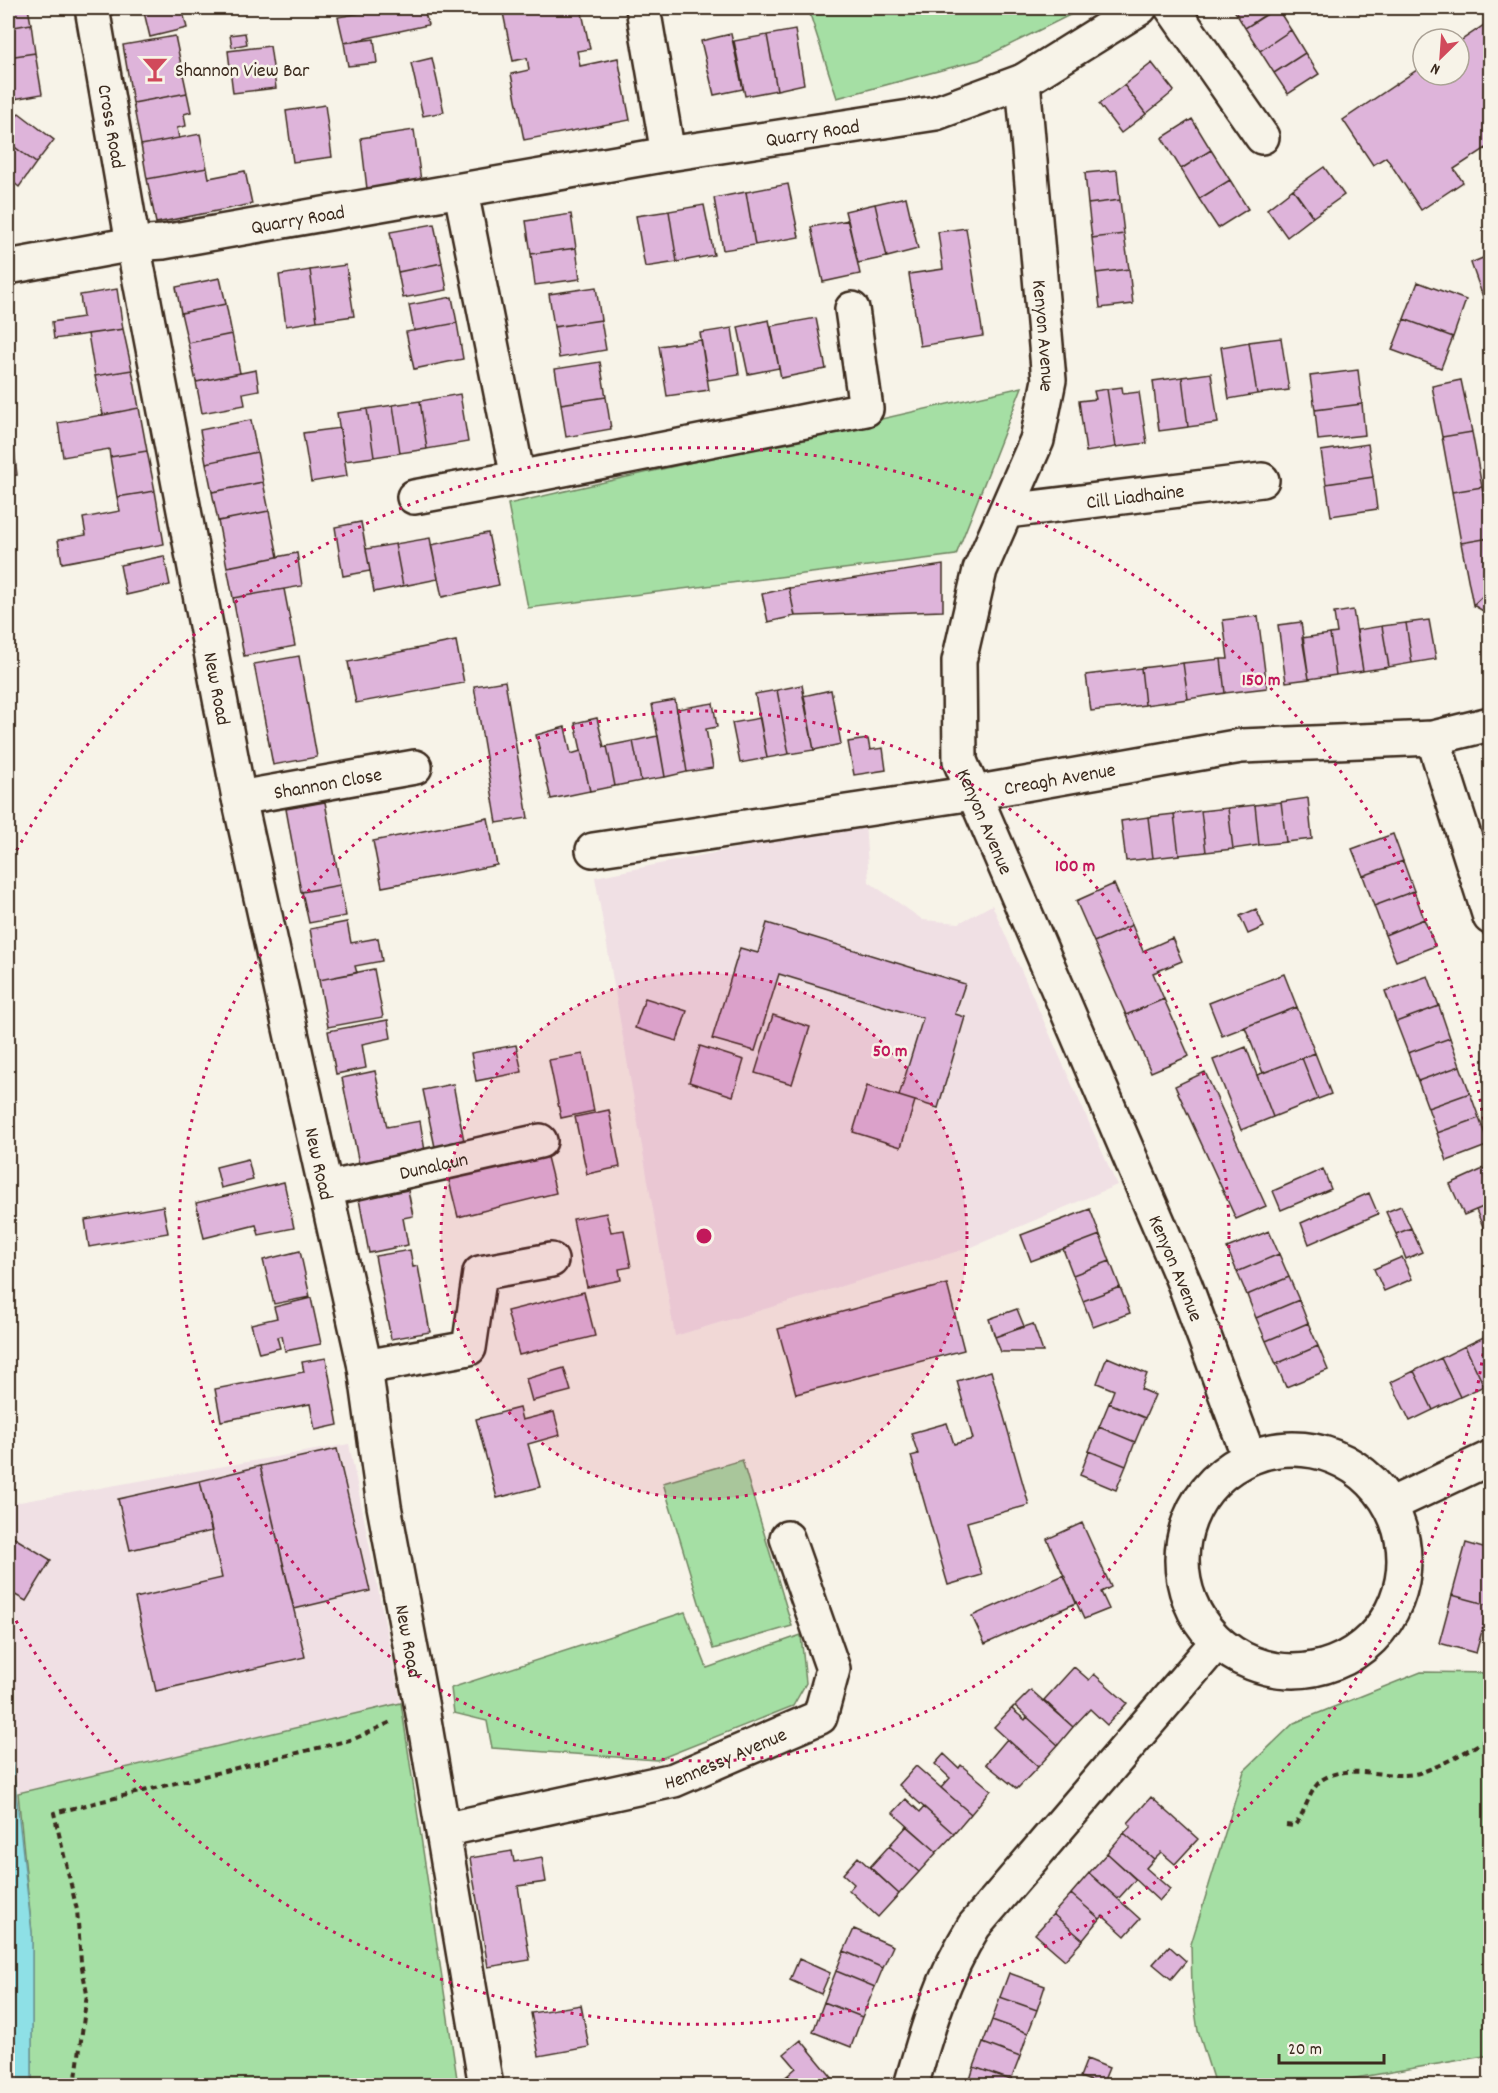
<svg xmlns="http://www.w3.org/2000/svg" width="1498" height="2093" viewBox="0 0 1498 2093" font-family="Dekko,sans-serif">
	<style>
		.built { fill: #f0e0e4 }
		.green { fill: #a5dfa4; stroke: #708461; stroke-width: 1.5 }
		.water { fill: #8ee0e6; stroke: #6d9796; stroke-width: 1.5 }
		.building { fill: #deb4da; stroke: #3b2a1e; stroke-width: 1.5 }
		.lines { fill: none; stroke-linecap: round; stroke-linejoin: round }
		.minor-casing { stroke: #3b2a1e; stroke-width: 38 }
		.path { stroke: #3b2a1e; stroke-width: 4; stroke-dasharray: 6 4.5; stroke-linecap: butt }
		.minor { stroke: #f7f3e8; stroke-width: 33 }
		.ring { fill: none; stroke: #c2185b; stroke-width: 3; stroke-dasharray: 3 6 }
		.labels { text-anchor: middle; stroke-width: 5; stroke-linejoin: round; paint-order: stroke }
		.poi-label { font-size: 20px; fill: #3b2a1e; stroke: #f7f3e8; text-anchor: start }
		.street-label { font-size: 20px; fill: #3b2a1e; stroke: #f7f3e8 }
		.centre { fill: #c2185b; stroke: #f7f3e8; stroke-width: 3 }
		.ring-label { font-size: 18px; text-anchor: middle; font-weight: bold; fill: #c2185b; stroke: #f7f3e8; stroke-width: 5; stroke-linejoin: round; paint-order: stroke }
	</style>
	<rect width="100%" height="100%" fill="#f7f3e8"/>
	<filter id="ink" filterUnits="userSpaceOnUse"><feTurbulence type="fractalNoise" baseFrequency=".0167" numOctaves="2"/><feDisplacementMap in="SourceGraphic" scale="12" xChannelSelector="R" yChannelSelector="G"/><feConvolveMatrix kernelMatrix="1 2 1 2 8 2 1 2 1" color-interpolation-filters="sRGB"/></filter>
	<g filter="url(#ink)">
		<path class="built" d="M865,822L869,882L923,920L959,923L992,905L1117,1185L972,1247L675,1336L595,877Z
			M349,1444L401,1703L18,1793L8,1722V1504Z"/>
		<path class="green" d="M808,8H1071L1074,13L979,60L837,98Z
			M1022,387L956,555L528,608L508,504Z
			M742,1460L792,1626L713,1649L663,1483Z
			M685,1612L707,1668L801,1635L806,1683L793,1706L657,1760L492,1748L487,1721L454,1713L451,1688Z
			M1421,1672L1490,1673V2055L1315,2085H1215L1198,2031L1192,1990L1191,1944L1244,1771L1294,1723Z
			M401,1703L458,2085H32V1933L18,1793Z"/>
		<path class="water" d="M8,1722L32,1933V2085H8Z"/>
		<path class="building" d="M8,8H28L31,24L8,28Z
			M143,8H182L187,28L150,37Z
			M389,8H424L428,25L344,43L338,17Z
			M502,8H581L590,49L577,51L580,66L618,58L630,120L524,140L511,74L529,70L527,58L513,61Z
			M1237,8H1275L1245,28L1234,10Z
			M1277,8L1291,30L1260,51L1245,28Z
			M1490,21V155L1486,148L1454,169L1463,182L1421,210L1386,157L1373,165L1343,120L1423,66V75H1459V42Z
			M31,24L35,53L8,57V28Z
			M795,30L804,84L777,90L767,35Z
			M1291,30L1305,53L1274,73L1260,51Z
			M245,33L247,44L232,47L230,35Z
			M731,34L743,89L714,95L701,41Z
			M767,35L777,90L745,96L734,41Z
			M175,36L187,93L133,103L123,45Z
			M374,39L377,63L348,66L344,43Z
			M270,46L276,88L233,93L228,51Z
			M35,53L42,94L8,100V57Z
			M1305,53L1319,74L1288,94L1274,73Z
			M432,58L444,112L423,116L411,63Z
			M1152,63L1174,91L1146,114L1124,85Z
			M1124,85L1146,114L1121,133L1099,104Z
			M187,93L191,112L184,114L186,126L177,128L179,138L141,145L133,103Z
			M325,105L332,157L293,162L286,111Z
			M19,113L54,140L36,163L8,142V129Z
			M1192,119L1211,150L1181,169L1162,138Z
			M414,130L421,181L367,189L361,138Z
			M200,134L207,168L147,179L141,145Z
			M8,142L36,163L19,187L8,178Z
			M1211,150L1230,180L1199,199L1181,169Z
			M1324,167L1344,195L1313,217L1293,189Z
			M207,168L209,178L245,171L252,204L156,223L147,179Z
			M1117,170L1120,200L1088,204L1085,173Z
			M1230,180L1248,209L1218,228L1199,199Z
			M788,184L799,237L755,245L746,192Z
			M1293,189L1313,217L1287,237L1267,209Z
			M746,192L755,245L723,250L714,198Z
			M906,197L918,249L887,257L875,204Z
			M1120,200L1124,234L1092,238L1088,204Z
			M875,204L887,257L858,263L845,211Z
			M704,205L714,255L677,262L669,211Z
			M669,211L677,262L645,267L636,216Z
			M571,214L576,248L531,254L526,221Z
			M848,220L860,274L823,282L811,227Z
			M434,224L442,263L398,272L390,232Z
			M966,228L983,336L920,346L909,274L943,269L938,232Z
			M1124,234L1129,269L1096,273L1092,238Z
			M576,248L580,279L535,285L531,254Z
			M1490,255V313L1489,314L1471,263Z
			M442,263L447,290L403,298L398,272Z
			M346,265L354,316L317,321L310,270Z
			M1129,269L1133,304L1100,308L1096,273Z
			M310,270L317,321L286,326L279,275Z
			M220,278L226,304L181,313L176,287Z
			M1418,282L1466,300L1453,337L1404,319Z
			M596,287L601,320L554,327L549,294Z
			M117,289L123,329L54,339L52,322L83,317L80,295Z
			M452,297L457,323L414,331L409,305Z
			M226,304L232,334L188,343L181,313Z
			M816,318L826,369L781,378L771,326Z
			M1404,319L1453,337L1441,368L1392,350Z
			M601,320L606,350L559,358L554,327Z
			M769,320L779,368L748,374L738,327Z
			M457,323L463,359L414,369L406,332Z
			M732,328L739,375L708,380L700,333Z
			M123,329L132,370L95,376L88,334Z
			M232,334L240,373L196,382L188,343Z
			M1281,338L1289,390L1257,394L1249,342Z
			M701,340L709,390L667,396L659,346Z
			M1249,342L1257,394L1229,399L1221,347Z
			M600,362L606,397L561,404L555,369Z
			M132,370L139,408L103,415L95,376Z
			M256,370L259,390L243,393L245,405L202,413L196,382Z
			M1358,370L1362,404L1315,410L1310,376Z
			M1211,373L1218,423L1188,427L1182,377Z
			M1182,377L1188,427L1159,431L1153,381Z
			M1461,380L1472,432L1442,437L1432,386Z
			M1122,387L1123,394L1139,392L1147,443L1116,447L1107,389Z
			M1107,389L1116,447L1086,452L1079,401L1096,399L1094,391Z
			M460,394L468,442L427,449L420,401Z
			M8,396L17,475L8,476Z
			M606,397L611,429L566,437L561,404Z
			M420,401L427,449L400,453L393,405Z
			M1362,404L1365,435L1318,440L1315,410Z
			M393,405L400,453L374,457L367,409Z
			M139,408L147,451L110,457L109,449L63,457L58,423Z
			M367,409L374,457L345,461L337,413Z
			M251,420L257,452L206,463L200,430Z
			M340,428L347,476L311,482L303,433Z
			M1472,432L1482,487L1452,492L1442,437Z
			M1368,444L1373,477L1326,484L1321,451Z
			M147,451L155,491L117,497L110,457Z
			M257,452L263,482L212,492L206,463Z
			M1373,477L1377,509L1331,516L1326,484Z
			M263,482L269,511L218,521L212,492Z
			M1482,487L1490,538L1461,543L1452,492Z
			M155,491L164,544L62,563L58,540L86,535L83,518L120,511L117,497Z
			M269,511L278,557L227,567L218,521Z
			M361,522L370,571L343,576L335,527Z
			M488,533L499,585L442,597L431,545Z
			M430,538L438,579L403,586L395,544Z
			M1490,538V589L1473,605L1461,543Z
			M395,544L403,586L374,592L366,549Z
			M297,553L302,586L233,598L227,567Z
			M164,556L170,585L126,595L120,565Z
			M943,565V611L795,616L789,588Z
			M789,588L795,616L768,622L762,594Z
			M284,589L295,646L244,656L233,598Z
			M1490,589V615L1473,605Z
			M1353,610L1363,671L1336,675L1330,634L1337,633L1334,613Z
			M1258,616L1267,688L1225,693L1221,659H1228L1223,620Z
			M1429,620L1436,659L1412,663L1406,623Z
			M1301,622L1309,679L1286,682L1278,625Z
			M1406,623L1412,663L1389,667L1382,626Z
			M1382,626L1389,667L1363,671L1357,630Z
			M1330,634L1336,675L1309,679L1302,638Z
			M456,641L464,683L356,703L348,662Z
			M299,656L317,757L273,765L254,664Z
			M1221,659L1225,693L1188,699L1183,663Z
			M1183,663L1188,699L1145,705L1141,668Z
			M1141,668L1145,705L1091,711L1086,675Z
			M505,681L528,818L497,823L474,686Z
			M802,685L814,750L789,754L777,690Z
			M777,690L789,754L767,758L755,694Z
			M831,690L841,744L814,750L803,696Z
			M675,700L687,772L665,777L652,704Z
			M713,703L717,727L706,729L713,768L687,772L677,709Z
			M597,718L604,747L607,746L615,786L590,791L575,723Z
			M760,718L767,758L740,763L732,723Z
			M565,727L571,754L581,751L590,791L551,799L536,735Z
			M658,736L665,777L641,781L633,741Z
			M868,739L870,750L883,748L886,770L854,775L848,742Z
			M633,741L641,781L615,786L607,746Z
			M1308,798L1312,839L1286,842L1281,802Z
			M325,802L340,885L301,892L286,809Z
			M1281,802L1286,842L1259,845L1255,805Z
			M1255,805L1259,845L1233,849L1228,808Z
			M1228,808L1233,849L1206,852L1201,811Z
			M1201,811L1206,852L1179,855L1174,814Z
			M1174,814L1179,855L1153,858L1148,817Z
			M1148,817L1153,858L1126,861L1121,821Z
			M488,818L497,865L382,887L373,841Z
			M1393,834L1403,861L1363,876L1352,849Z
			M1403,861L1414,891L1374,906L1363,876Z
			M1114,884L1132,925L1094,942L1076,901Z
			M340,885L346,916L309,923L302,892Z
			M1414,891L1424,919L1385,935L1374,906Z
			M1256,909L1264,927L1248,934L1240,916Z
			M1424,919L1435,946L1396,961L1385,935Z
			M347,922L351,943L378,938L382,961L355,966L357,973L319,980L310,929Z
			M767,923L965,984L955,1014L965,1017L938,1108L899,1096L923,1018L779,974L755,1051L712,1039L740,948L758,953Z
			M1132,925L1143,951L1172,938L1182,961L1153,973L1164,999L1126,1015L1094,942Z
			M374,969L383,1017L328,1027L319,980Z
			M1284,974L1297,1007L1222,1036L1209,1003Z
			M1428,976L1439,1006L1396,1022L1385,991Z
			M645,998L687,1011L677,1041L635,1028Z
			M1164,999L1189,1056L1151,1072L1126,1015Z
			M1439,1006L1450,1038L1408,1053L1396,1022Z
			M1297,1007L1315,1053L1263,1073L1245,1027Z
			M773,1015L810,1027L792,1084L755,1073Z
			M388,1020L391,1038L362,1044L366,1068L336,1074L328,1031Z
			M1450,1038L1460,1066L1418,1081L1408,1053Z
			M516,1045L522,1072L476,1081L471,1053Z
			M700,1046L744,1060L733,1096L689,1082Z
			M1246,1047L1273,1117L1241,1130L1213,1060Z
			M1315,1053L1331,1094L1318,1099L1302,1058Z
			M583,1054L594,1111L561,1118L549,1060Z
			M1302,1058L1318,1099L1273,1117L1257,1075Z
			M1460,1066L1470,1093L1428,1108L1418,1081Z
			M375,1071L387,1127L420,1121L425,1151L359,1164L342,1078Z
			M1205,1072L1266,1206L1236,1219L1175,1086Z
			M453,1084L464,1141L435,1147L423,1090Z
			M867,1086L915,1101L901,1147L853,1132Z
			M1470,1093L1479,1118L1437,1133L1428,1108Z
			M609,1110L620,1167L587,1174L575,1117Z
			M1479,1118L1489,1145L1447,1161L1437,1133Z
			M546,1153L556,1193L458,1217L448,1177Z
			M248,1159L253,1180L221,1188L216,1167Z
			M1490,1166V1204L1464,1215L1450,1184Z
			M1323,1169L1331,1189L1281,1210L1273,1191Z
			M284,1182L294,1228L259,1235L256,1225L204,1238L196,1203Z
			M408,1190L413,1216L403,1218L408,1245L369,1253L359,1199Z
			M1369,1193L1378,1214L1309,1244L1301,1223Z
			M1490,1204V1234L1487,1236L1476,1210Z
			M163,1206L168,1233L89,1247L85,1220Z
			M1401,1206L1411,1228L1396,1234L1386,1212Z
			M1090,1209L1100,1235L1031,1261L1021,1235Z
			M606,1213L611,1232L624,1230L631,1267L619,1269L621,1280L587,1287L573,1219Z
			M1411,1228L1422,1252L1406,1259L1396,1234Z
			M1269,1231L1279,1254L1237,1272L1227,1248Z
			M1100,1235L1110,1261L1073,1275L1063,1249Z
			M410,1250L413,1267L418,1266L430,1332L391,1339L375,1256Z
			M300,1251L310,1297L274,1304L263,1260Z
			M1279,1254L1289,1277L1247,1295L1237,1272Z
			M1402,1257L1412,1279L1384,1291L1374,1269Z
			M1110,1261L1120,1287L1083,1301L1073,1275Z
			M1289,1277L1299,1300L1256,1318L1247,1295Z
			M947,1284L964,1350L796,1394L778,1329Z
			M1120,1287L1130,1313L1093,1327L1083,1301Z
			M584,1292L595,1336L519,1355L507,1311Z
			M311,1298L321,1344L285,1351L282,1336L277,1337L280,1348L259,1353L251,1324L277,1318L274,1307Z
			M1299,1300L1308,1323L1266,1341L1256,1318Z
			M1017,1309L1024,1326L995,1337L989,1319Z
			M1308,1323L1318,1346L1276,1364L1266,1341Z
			M1033,1324L1043,1352H1001L995,1337Z
			M1490,1334V1382L1484,1386L1465,1346Z
			M1318,1346L1328,1370L1286,1387L1276,1364Z
			M1465,1346L1484,1386L1460,1397L1441,1358Z
			M1107,1357L1147,1374L1141,1389L1155,1395L1145,1418L1109,1403L1114,1390L1097,1383Z
			M326,1358L338,1425L315,1430L310,1404L221,1421L215,1389L304,1372L302,1362Z
			M1441,1358L1460,1397L1433,1410L1414,1371Z
			M564,1368L571,1391L532,1401L526,1379Z
			M991,1371L1029,1505L967,1522L982,1575L948,1585L911,1456L918,1454L911,1433L947,1423L954,1444L973,1439L957,1381Z
			M1414,1371L1433,1410L1410,1421L1391,1382Z
			M1109,1403L1145,1418L1135,1442L1099,1427Z
			M519,1408L522,1420L554,1412L560,1435L528,1444L540,1487L497,1498L476,1419Z
			M1099,1427L1135,1442L1126,1466L1089,1451Z
			M337,1449L370,1591L294,1609L260,1466Z
			M1089,1451L1126,1466L1116,1490L1080,1475Z
			M260,1466L305,1657L156,1691L135,1598L222,1578L200,1481Z
			M200,1481L212,1531L130,1550L118,1499Z
			M1082,1523L1111,1587L1101,1592L1109,1609L1084,1619L1047,1539Z
			M8,1534L51,1560L26,1601L8,1591Z
			M1466,1543L1490,1550L1489,1605L1452,1595Z
			M1064,1575L1076,1603L985,1644L972,1616Z
			M1452,1595L1489,1605L1476,1653L1439,1643Z
			M1074,1667L1089,1680L1094,1674L1127,1703L1107,1725L1090,1709L1073,1727L1044,1700Z
			M1031,1690L1073,1727L1058,1745L1015,1706Z
			M1014,1706L1012,1709L1025,1720L1027,1717L1058,1745L1038,1767L994,1727Z
			M1007,1739L1038,1767L1017,1789L986,1764Z
			M944,1754L959,1768L961,1765L991,1790L971,1814L941,1788L950,1778L935,1764Z
			M916,1766L971,1814L954,1834L899,1785Z
			M1151,1797L1198,1839L1175,1864L1161,1852L1154,1859L1124,1833L1131,1826L1128,1823Z
			M906,1799L920,1812L924,1807L954,1834L937,1852L893,1813Z
			M907,1826L937,1852L919,1872L889,1846Z
			M1124,1833L1154,1859L1146,1868L1170,1889L1159,1901L1107,1853Z
			M889,1846L919,1872L899,1894L870,1867Z
			M512,1851L514,1862L542,1857L546,1882L518,1886L530,1960L488,1967L470,1858Z
			M1107,1853L1136,1879L1118,1899L1089,1873Z
			M858,1857L899,1894L878,1917L849,1890L854,1884L843,1874Z
			M1089,1873L1140,1919L1125,1936L1103,1916L1100,1919L1071,1894Z
			M1071,1894L1100,1919L1083,1940L1053,1914Z
			M1053,1914L1083,1940L1065,1960L1035,1934Z
			M854,1929L893,1946L883,1968L844,1951Z
			M1169,1946L1186,1961L1171,1979L1153,1964Z
			M844,1951L883,1968L875,1987L836,1971Z
			M799,1959L830,1973L821,1994L790,1980Z
			M836,1971L875,1987L862,2017L824,2002Z
			M1009,1973L1045,1986L1037,2010L1000,1997Z
			M1000,1997L1037,2010L1028,2033L992,2020Z
			M824,2002L862,2017L851,2047L813,2032Z
			M581,2005L589,2047L539,2056L531,2013Z
			M992,2020L1028,2033L1020,2057L983,2043Z
			M801,2040L839,2086H797L788,2075L796,2068L784,2054Z
			M983,2043L1020,2057L1011,2080L974,2067Z
			M1087,2059L1109,2068L1102,2085L1080,2077Z
			M974,2067L1011,2080L1009,2086H968Z
			M788,2075L797,2086H774Z
			M1383,2079L1406,2081V2086H1382Z"/>
		<g class="lines">
			<g class="minor-casing">
				<g id="minor">
					<path id="s1" d="M92,8L133,244L239,798L365,1367L384,1506L422,1708L486,2086"/>
					<path d="M643,8L668,154"/>
					<path d="M1172,8L1262,137"/>
					<path id="s2" d="M1023,81L1049,380L1037,440L980,570L959,661L960,761L1185,1285L1249,1457"/>
					<path d="M461,192L518,478L866,409L852,309"/>
					<path id="s3" d="M8,267L133,244L163,242L668,154L936,113L1023,81L1140,8"/>
					<path d="M414,497L518,478"/>
					<path id="s4" d="M1007,511L1262,480"/>
					<path d="M1433,738L1490,917"/>
					<path id="s5" d="M239,798L415,767"/>
					<path id="s6" d="M593,850L973,793L1241,746L1433,738L1490,724"/>
					<path id="s7" d="M326,1189L540,1141"/>
					<path d="M365,1367L469,1348L480,1273L551,1260"/>
					<circle cx="1293" cy="1560" r="111"/>
					<path d="M1390,1505L1490,1458"/>
					<path id="s8" d="M443,1830L674,1780L820,1717L833,1669L787,1538"/>
					<path d="M911,2086C927,2029 943,1976 974,1926L1217,1642"/>
				</g>
			</g>
			<path class="path" d="M1286,1825L1294,1826C1306,1813 1309,1788 1323,1779C1351,1762 1388,1781 1419,1773C1444,1765 1468,1750 1490,1738
				M75,2086L87,1994L81,1962L77,1910L54,1813L354,1739L391,1722"/>
			<use href="#minor" class="minor"/>
		</g>
	</g>
	<circle cx="704" cy="1236" r="263" fill="#c2185b" fill-opacity=".12"/>
	<g class="ring">
		<circle cx="704" cy="1236" r="263"/>
		<circle cx="704" cy="1236" r="525"/>
		<path d="M1490 1291A788 788 0 0 1 8 1606M8 866A788 788 0 0 1 1490 1181"/>
	</g>
	<defs>
		<g id="bar-bare" transform="scale(2.07)"><path d="M-6-5H6L.8 .8V4.5H3.5V6h-7V4.5H-.8V.8Z" fill="#d1495b" stroke="#f7f3e8" stroke-width="2.5" paint-order="stroke"/></g>
	</defs>
	<g fill-rule="evenodd">
		<use href="#bar-bare" x="155" y="69"/>
	</g>
	<g class="labels">
		<g class="poi-label">
			<text x="175" y="76">Shannon View Bar</text>
		</g>
		<g class="street-label">
			<text dy="7" stroke="none"><textPath href="#s1" startOffset="120">Cross Road</textPath></text>
			<text dy="7" stroke="none"><textPath href="#s3" startOffset="816">Quarry Road</textPath></text>
			<text dy="7" stroke="none"><textPath href="#s3" startOffset="294">Quarry Road</textPath></text>
			<text dy="7" stroke="none"><textPath href="#s2" startOffset="256">Kenyon Avenue</textPath></text>
			<text dy="7" stroke="none"><textPath href="#s4" startOffset="129">Cill Liadhaine</textPath></text>
			<text dy="7" stroke="none"><textPath href="#s1" startOffset="692">New Road</textPath></text>
			<text dy="7" stroke="none"><textPath href="#s6" startOffset="472">Creagh Avenue</textPath></text>
			<text dy="7" stroke="none"><textPath href="#s5" startOffset="90">Shannon Close</textPath></text>
			<text dy="7" stroke="none"><textPath href="#s2" startOffset="762">Kenyon Avenue</textPath></text>
			<text dy="7" stroke="none"><textPath href="#s1" startOffset="1178">New Road</textPath></text>
			<text dy="7" stroke="none"><textPath href="#s7" startOffset="110">Dunalaun</textPath></text>
			<text dy="7" stroke="none"><textPath href="#s2" startOffset="1248">Kenyon Avenue</textPath></text>
			<text dy="7" stroke="none"><textPath href="#s1" startOffset="1664">New Road</textPath></text>
			<text dy="7" stroke="none"><textPath href="#s8" startOffset="292">Hennessy Avenue</textPath></text>
		</g>
	</g>
	<circle cx="704" cy="1236" r="9" class="centre"/>
	<g class="ring-label">
		<text x="1261" y="685">150 m</text>
		<text x="1075" y="871">100 m</text>
		<text x="890" y="1056">50 m</text>
	</g>
	<rect width="1498" height="2093" fill="none" stroke="#f7f3e8" stroke-width="30"/>
	<rect x="15" y="15" width="1468" height="2063" fill="none" stroke="#3b2a1e" stroke-width="2" filter="url(#ink)"/>
	<g transform="translate(1441 57) rotate(205)"><circle r="28" fill="#f7f3e8" stroke="#aca397" stroke-width="1.5"/>
	<path d="M0-4.5L10 22L0 15L-10 22Z" fill="#d1495b"/>
	<text y="-9" font-size="16" font-weight="bold" text-anchor="middle" fill="#3b2a1e">N</text>
	</g>
	<path d="M1279 2054v9h105v-9" fill="none" stroke="#3b2a1e" stroke-width="3"/>
	<text x="1288" y="2054" font-size="18" fill="#3b2a1e" stroke="#f7f3e8" stroke-width="4.5" paint-order="stroke">20 m</text>
</svg>
